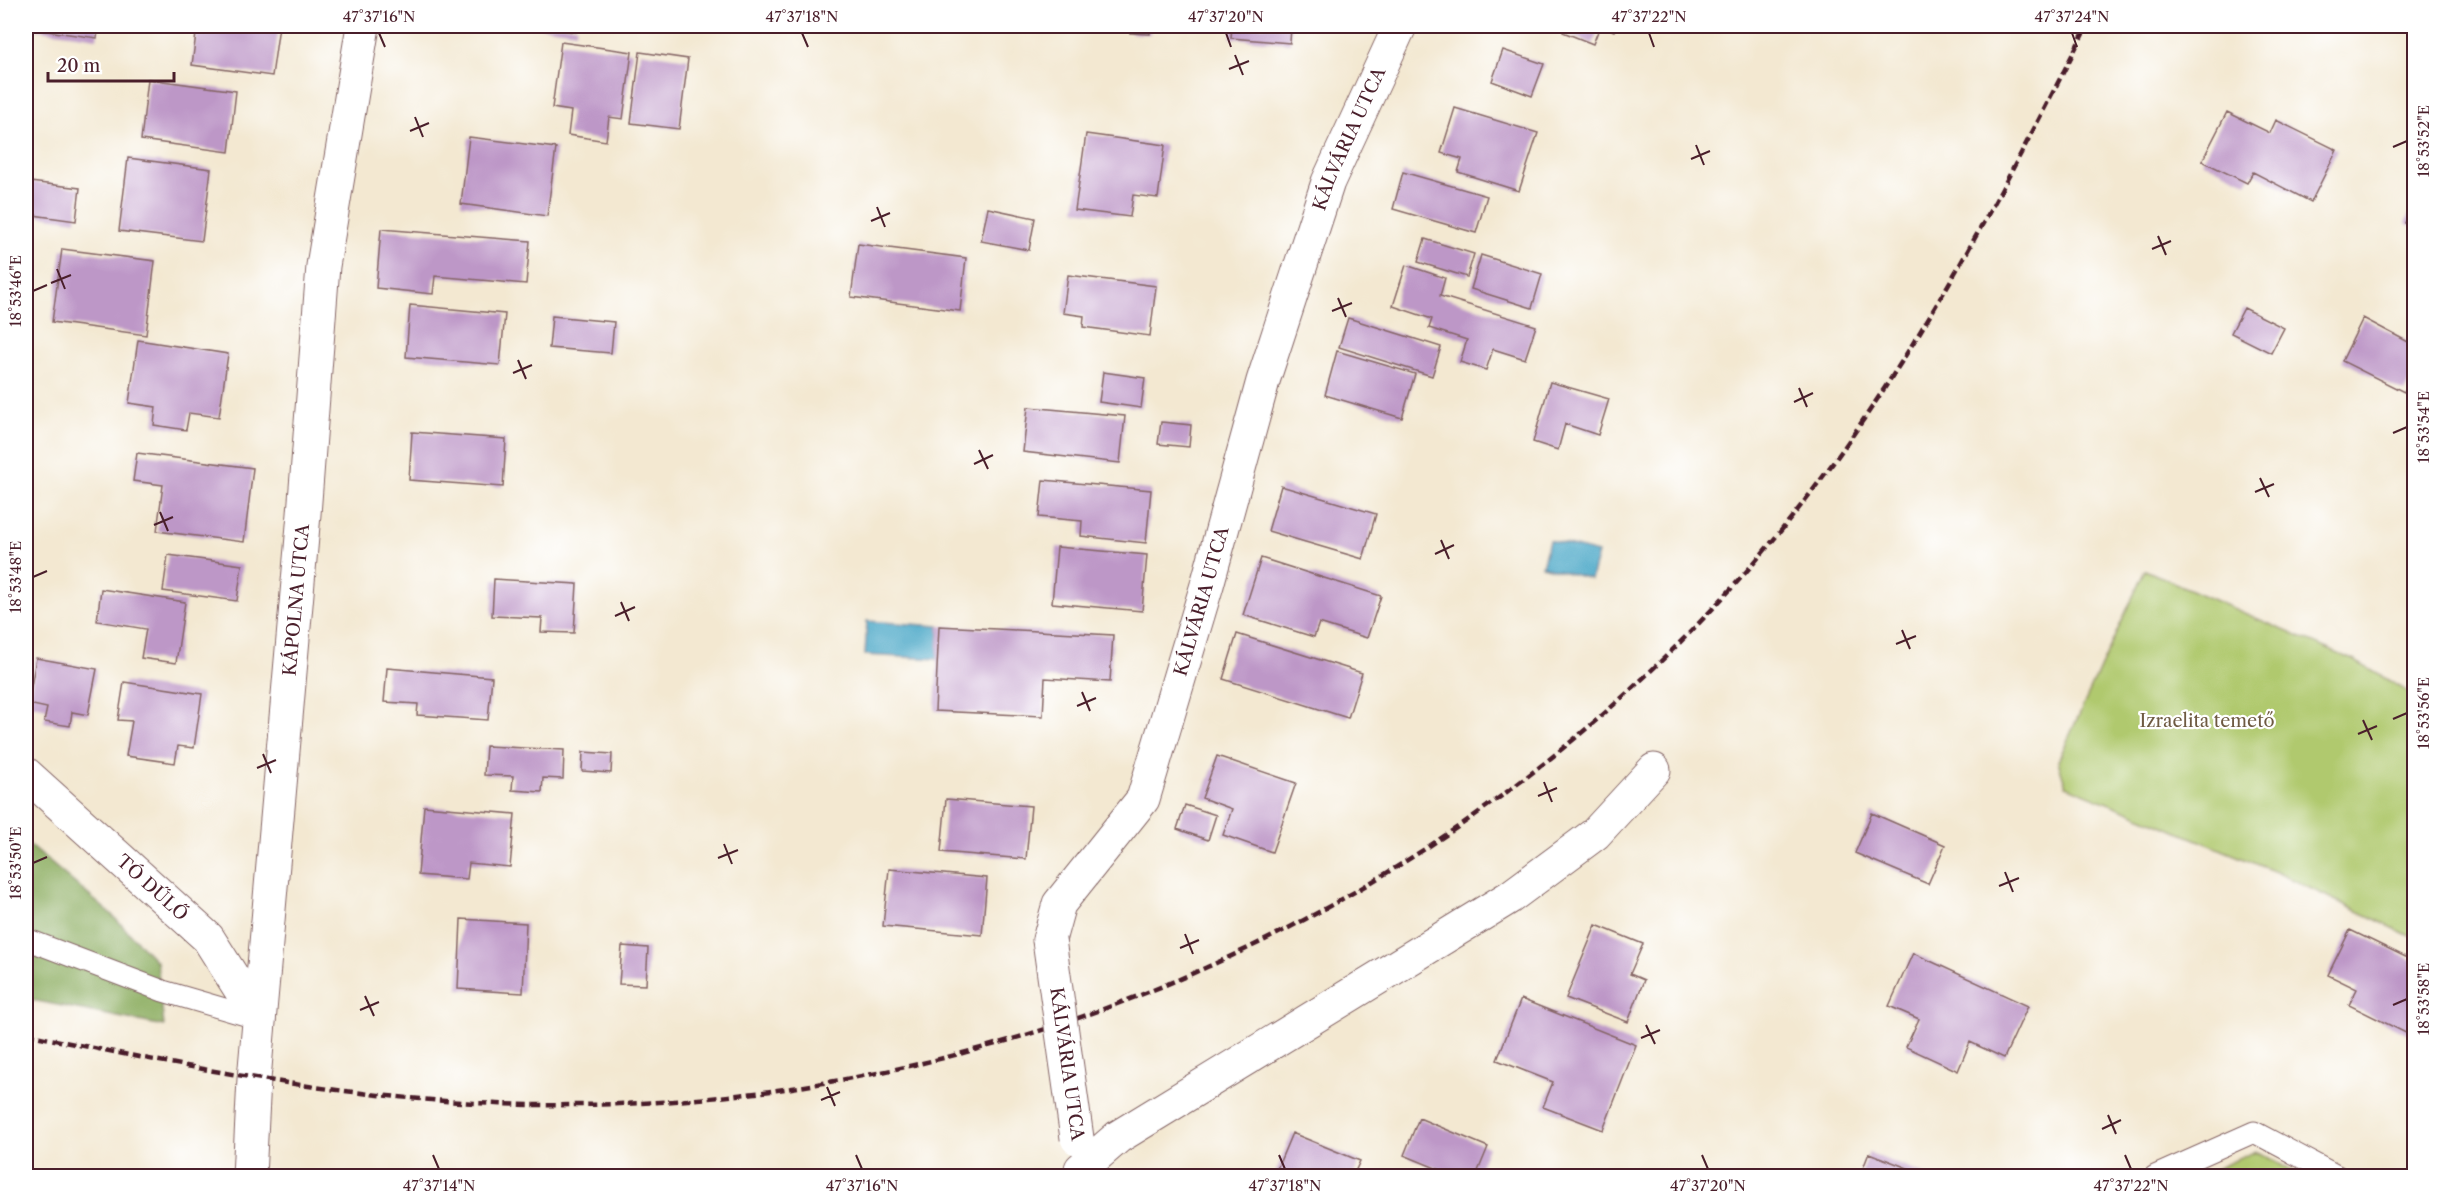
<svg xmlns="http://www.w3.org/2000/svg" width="2440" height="1202" viewBox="0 0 2440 1202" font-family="'Libre Caslon Text',serif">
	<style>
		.green { fill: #b0c96e; stroke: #7d744c; stroke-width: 1.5 }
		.forest { fill: #8cad61; stroke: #6b6646; stroke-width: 1.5 }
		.water { fill: #47a6c6; stroke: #486278; stroke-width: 1.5 }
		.building { fill: #bd97c7 }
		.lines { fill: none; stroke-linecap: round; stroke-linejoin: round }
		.service-casing { stroke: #856565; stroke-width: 23 }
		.minor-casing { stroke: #856565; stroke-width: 35 }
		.service { stroke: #fff; stroke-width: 21 }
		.minor { stroke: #fff; stroke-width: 33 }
		.rail { stroke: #4a1f2b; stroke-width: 4.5; stroke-dasharray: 9 4.5; stroke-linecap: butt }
		.minor-bridge-casing { stroke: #856565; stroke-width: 35; stroke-linecap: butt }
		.minor-bridge { stroke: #fff; stroke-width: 33 }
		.ticks { fill: none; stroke: #4a1f2b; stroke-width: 2 }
		.labels { text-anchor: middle; stroke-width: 4.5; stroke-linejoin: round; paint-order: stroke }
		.street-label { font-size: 18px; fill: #4a1f2b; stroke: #fff }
		.park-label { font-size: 18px; fill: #6e5a42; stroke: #fff }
		.neatline { fill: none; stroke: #4a1f2b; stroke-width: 2 }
		.ticks-label { font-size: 15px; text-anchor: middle; fill: #4a1f2b }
	</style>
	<rect width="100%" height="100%" fill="#fff"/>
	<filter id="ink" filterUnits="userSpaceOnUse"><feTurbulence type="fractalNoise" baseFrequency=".0167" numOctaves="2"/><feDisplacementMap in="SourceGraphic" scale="12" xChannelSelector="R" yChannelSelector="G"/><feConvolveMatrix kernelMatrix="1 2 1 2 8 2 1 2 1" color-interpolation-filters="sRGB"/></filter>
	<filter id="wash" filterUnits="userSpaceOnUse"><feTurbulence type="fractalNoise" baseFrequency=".008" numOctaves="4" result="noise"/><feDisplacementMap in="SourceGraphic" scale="24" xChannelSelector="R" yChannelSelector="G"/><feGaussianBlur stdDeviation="1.35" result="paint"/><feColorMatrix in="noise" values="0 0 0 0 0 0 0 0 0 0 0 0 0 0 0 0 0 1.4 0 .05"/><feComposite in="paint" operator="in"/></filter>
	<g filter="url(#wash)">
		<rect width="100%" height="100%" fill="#f3e8d1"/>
		<path class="green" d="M2145,570L2355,661L2414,695V938L2276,872L2066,786L2058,761Z
			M2256,1151L2301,1176H2200Z"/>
		<path class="forest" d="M26,842L111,914L157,962L164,1026L26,999Z"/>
		<path class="water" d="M1549,540L1598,553L1591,579L1542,566Z
			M867,621L939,626L938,659L865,655Z"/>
		<g id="blocks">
			<path class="building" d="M26,26H99L97,38L26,28Z
				M197,26H279L272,76L192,65Z
				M532,26H577L576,32Z
				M1131,26H1150V34L1130,33Z
				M1232,26H1291L1290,43L1231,38Z
				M1565,26H1600L1593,44L1563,32Z
				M1601,26H1616L1614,31Z
				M561,42L632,52L623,119L609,117L606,141L568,135L571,111L552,108Z
				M1503,50L1544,64L1532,96L1492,81Z
				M640,52L688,59L679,129L631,123Z
				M148,79L236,91L229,152L141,140Z
				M1455,108L1538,133L1519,191L1458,172L1462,159L1441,153Z
				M2227,112L2270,133L2276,120L2337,150L2311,202L2253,172L2247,183L2202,161Z
				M1086,134L1165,145L1158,198L1133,195L1130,217L1075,210Z
				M469,137L556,148L547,216L461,204Z
				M128,158L211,169L202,241L119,231Z
				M1403,172L1487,196L1476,233L1393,209Z
				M30,182L80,188L76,221L26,214Z
				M2414,204V227L2405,223Z
				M988,208L1035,218L1029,250L981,241Z
				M381,229L530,241L526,284L435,276L433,294L376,288Z
				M1425,239L1474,254L1467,277L1418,262Z
				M858,244L966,258L960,311L851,297Z
				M62,249L155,261L146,335L52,322Z
				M1481,255L1542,274L1532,308L1471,289Z
				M1406,265L1445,278L1440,296L1536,326L1525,359L1493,349L1486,370L1460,362L1467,340L1429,328L1432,319L1393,306Z
				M1068,275L1156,286L1150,336L1083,327L1084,316L1063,313Z
				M410,305L505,314L500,365L406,357Z
				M2244,308L2284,328L2271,353L2231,333Z
				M552,316L614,322L611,353L549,348Z
				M1348,318L1441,347L1432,376L1339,347Z
				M2363,318L2414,345V372L2404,392L2342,361Z
				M138,340L228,354L219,417L189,413L186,430L154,425L156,407L129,403Z
				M1337,351L1415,374L1402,418L1325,395Z
				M1103,372L1145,378L1141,408L1099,402Z
				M1550,382L1609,399L1598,435L1565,424L1558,450L1533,442Z
				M1028,407L1125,416L1120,463L1023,452Z
				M1161,422L1191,425L1189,447L1158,444Z
				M412,432L506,439L503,487L409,480Z
				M137,453L253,468L244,542L157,531L163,485L133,481Z
				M1043,480L1151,490L1146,543L1081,536L1082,521L1039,517Z
				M1281,486L1376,514L1363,559L1268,531Z
				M1057,547L1147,555L1142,611L1052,603Z
				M168,555L242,565L237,601L163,591Z
				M1261,558L1381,596L1367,638L1319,623L1314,637L1243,615Z
				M494,579L577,584L574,633L541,632L542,618L492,616Z
				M101,589L185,602L176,663L141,658L146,629L97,621Z
				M939,626L1113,635L1110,682L1045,678L1043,716L935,711Z
				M1237,634L1362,673L1348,718L1223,679Z
				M36,658L97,669L88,715L72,712L70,726L44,722L47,708L28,704Z
				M387,668L492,677L488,720L417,715L418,704L384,702Z
				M124,682L202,694L194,748L178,746L175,763L126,756L132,721L118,720Z
				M486,746L564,750L563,779L543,778L542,792L512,790L513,776L484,775Z
				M583,752L612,754L611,773L582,771Z
				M1217,756L1296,783L1272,852L1223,835L1232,809L1202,798Z
				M946,799L1031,806L1026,859L941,852Z
				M1185,805L1216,815L1208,840L1177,829Z
				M424,806L515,814L510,867L469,863L467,879L418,875Z
				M1872,813L1945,845L1928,884L1855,853Z
				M889,869L987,878L982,935L883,926Z
				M461,919L526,923L523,993L458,989Z
				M1596,925L1643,944L1630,974L1644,980L1628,1022L1566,998Z
				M2350,930L2414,961V1037L2349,1005L2357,989L2328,975Z
				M622,946L648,948L646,985L619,984Z
				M1913,953L2028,1006L2004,1058L1970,1042L1958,1071L1906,1047L1919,1019L1889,1006Z
				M1521,999L1636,1045L1603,1130L1543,1107L1553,1082L1497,1060Z
				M1419,1118L1488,1147L1476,1176H1455L1404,1155Z
				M1292,1133L1360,1161L1353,1176H1274Z
				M1869,1153L1928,1176H1860Z"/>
		</g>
	</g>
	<g filter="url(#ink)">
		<use href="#blocks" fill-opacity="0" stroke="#856565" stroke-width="1.5"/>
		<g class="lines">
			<g class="service-casing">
				<path id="service" d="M26,939L163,991L259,1019
					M2155,1176L2254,1132L2337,1176"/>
			</g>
			<g class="minor-casing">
				<g id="minor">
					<path id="s1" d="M26,774L208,938L259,1019"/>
					<path id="s2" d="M1049,940L1059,904L1143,799L1207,585L1263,381L1328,182L1400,26"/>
					<path d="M1081,1169L1118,1137L1510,897L1595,834L1654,770"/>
					<path id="s3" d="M249,1176L254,1079L304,514L323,266L363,26"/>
				</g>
			</g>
			<use href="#service" class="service"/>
			<use href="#minor" class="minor"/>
			<path class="rail" d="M26,1034C208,1072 391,1108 578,1105C1035,1100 1476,895 1770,544C1900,388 1995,206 2087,26"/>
			<g class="minor-bridge-casing">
				<path id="minor-bridge" d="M1049,940L1077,1138"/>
			</g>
			<use href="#minor-bridge" class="minor-bridge"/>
		</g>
	</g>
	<path class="ticks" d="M379,33L385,47M802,33L808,47M1226,33L1231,47M1649,33L1654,47M2072,33L2077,47M1235,55L1243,75M1229,69L1249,61M415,117L423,137M410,131L429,123M1696,145L1704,165M2393,147L2407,141M1691,159L1710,151M877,207L885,227M871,221L890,213M2158,236L2166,255M2152,249L2171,241M57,269L65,289M51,283L71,275M33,291L47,285M1338,298L1346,317M1332,311L1352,303M518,360L526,379M513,373L532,365M1799,388L1807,407M1794,402L1813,393M2393,433L2407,427M979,450L988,469M974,464L993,455M2260,478L2269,497M2255,492L2274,484M160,512L168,531M154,525L173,517M1441,540L1449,559M1435,554L1454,545M33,577L47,571M621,602L629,621M615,616L635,607M1902,630L1910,649M1896,644L1916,636M1082,692L1090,711M1077,706L1096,698M2393,719L2407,713M2363,720L2372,740M2358,734L2377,726M263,754L271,773M257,768L276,760M1544,782L1552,802M1538,796L1557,788M724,844L732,864M718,858L738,850M33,863L47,857M2005,872L2013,892M1999,886L2019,878M1185,934L1193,954M1180,948L1199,940M365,996L374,1016M2393,1005L2407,999M360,1010L379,1002M1646,1025L1655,1044M1641,1038L1660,1030M827,1087L835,1106M821,1100L840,1092M2108,1115L2116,1134M2102,1129L2121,1120M433,1155L439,1169M856,1155L862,1169M1279,1155L1285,1169M1702,1155L1708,1169M2125,1155L2131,1169"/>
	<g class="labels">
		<g class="street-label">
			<text dy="6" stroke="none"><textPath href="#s2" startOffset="864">KÁLVÁRIA UTCA</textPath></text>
			<text dy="6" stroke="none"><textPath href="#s3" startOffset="578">KÁPOLNA UTCA</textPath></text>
			<text dy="6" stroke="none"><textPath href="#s2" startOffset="378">KÁLVÁRIA UTCA</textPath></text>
			<text dy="6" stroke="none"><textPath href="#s1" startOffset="170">TÓ DŰLŐ</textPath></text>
			<text transform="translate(1067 1064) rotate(82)" y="6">KÁLVÁRIA UTCA</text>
		</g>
		<g class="park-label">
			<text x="2207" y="727">Izraelita temető</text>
		</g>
	</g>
	<rect width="2440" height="1202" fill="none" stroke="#fff" stroke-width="66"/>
	<path d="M48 72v9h126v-9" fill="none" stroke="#4a1f2b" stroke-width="3"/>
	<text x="57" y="72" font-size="18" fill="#4a1f2b" stroke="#ffffff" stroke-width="4.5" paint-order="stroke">20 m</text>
	<rect x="33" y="33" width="2374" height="1136" class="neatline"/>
	<g class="ticks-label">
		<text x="379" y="22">47°37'16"N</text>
		<text x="802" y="22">47°37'18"N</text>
		<text x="1226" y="22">47°37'20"N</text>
		<text x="1649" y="22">47°37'22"N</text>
		<text x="2072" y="22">47°37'24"N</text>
		<text transform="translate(2424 141) rotate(-90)" y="5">18°53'52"E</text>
		<text transform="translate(16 291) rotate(-90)" y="5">18°53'46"E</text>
		<text transform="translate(2424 427) rotate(-90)" y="5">18°53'54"E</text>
		<text transform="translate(16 577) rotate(-90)" y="5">18°53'48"E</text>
		<text transform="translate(2424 713) rotate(-90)" y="5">18°53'56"E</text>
		<text transform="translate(16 863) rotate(-90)" y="5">18°53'50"E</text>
		<text transform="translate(2424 999) rotate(-90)" y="5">18°53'58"E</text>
		<text x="439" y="1191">47°37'14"N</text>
		<text x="862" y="1191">47°37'16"N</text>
		<text x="1285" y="1191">47°37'18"N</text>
		<text x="1708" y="1191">47°37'20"N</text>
		<text x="2131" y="1191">47°37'22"N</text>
	</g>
</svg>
